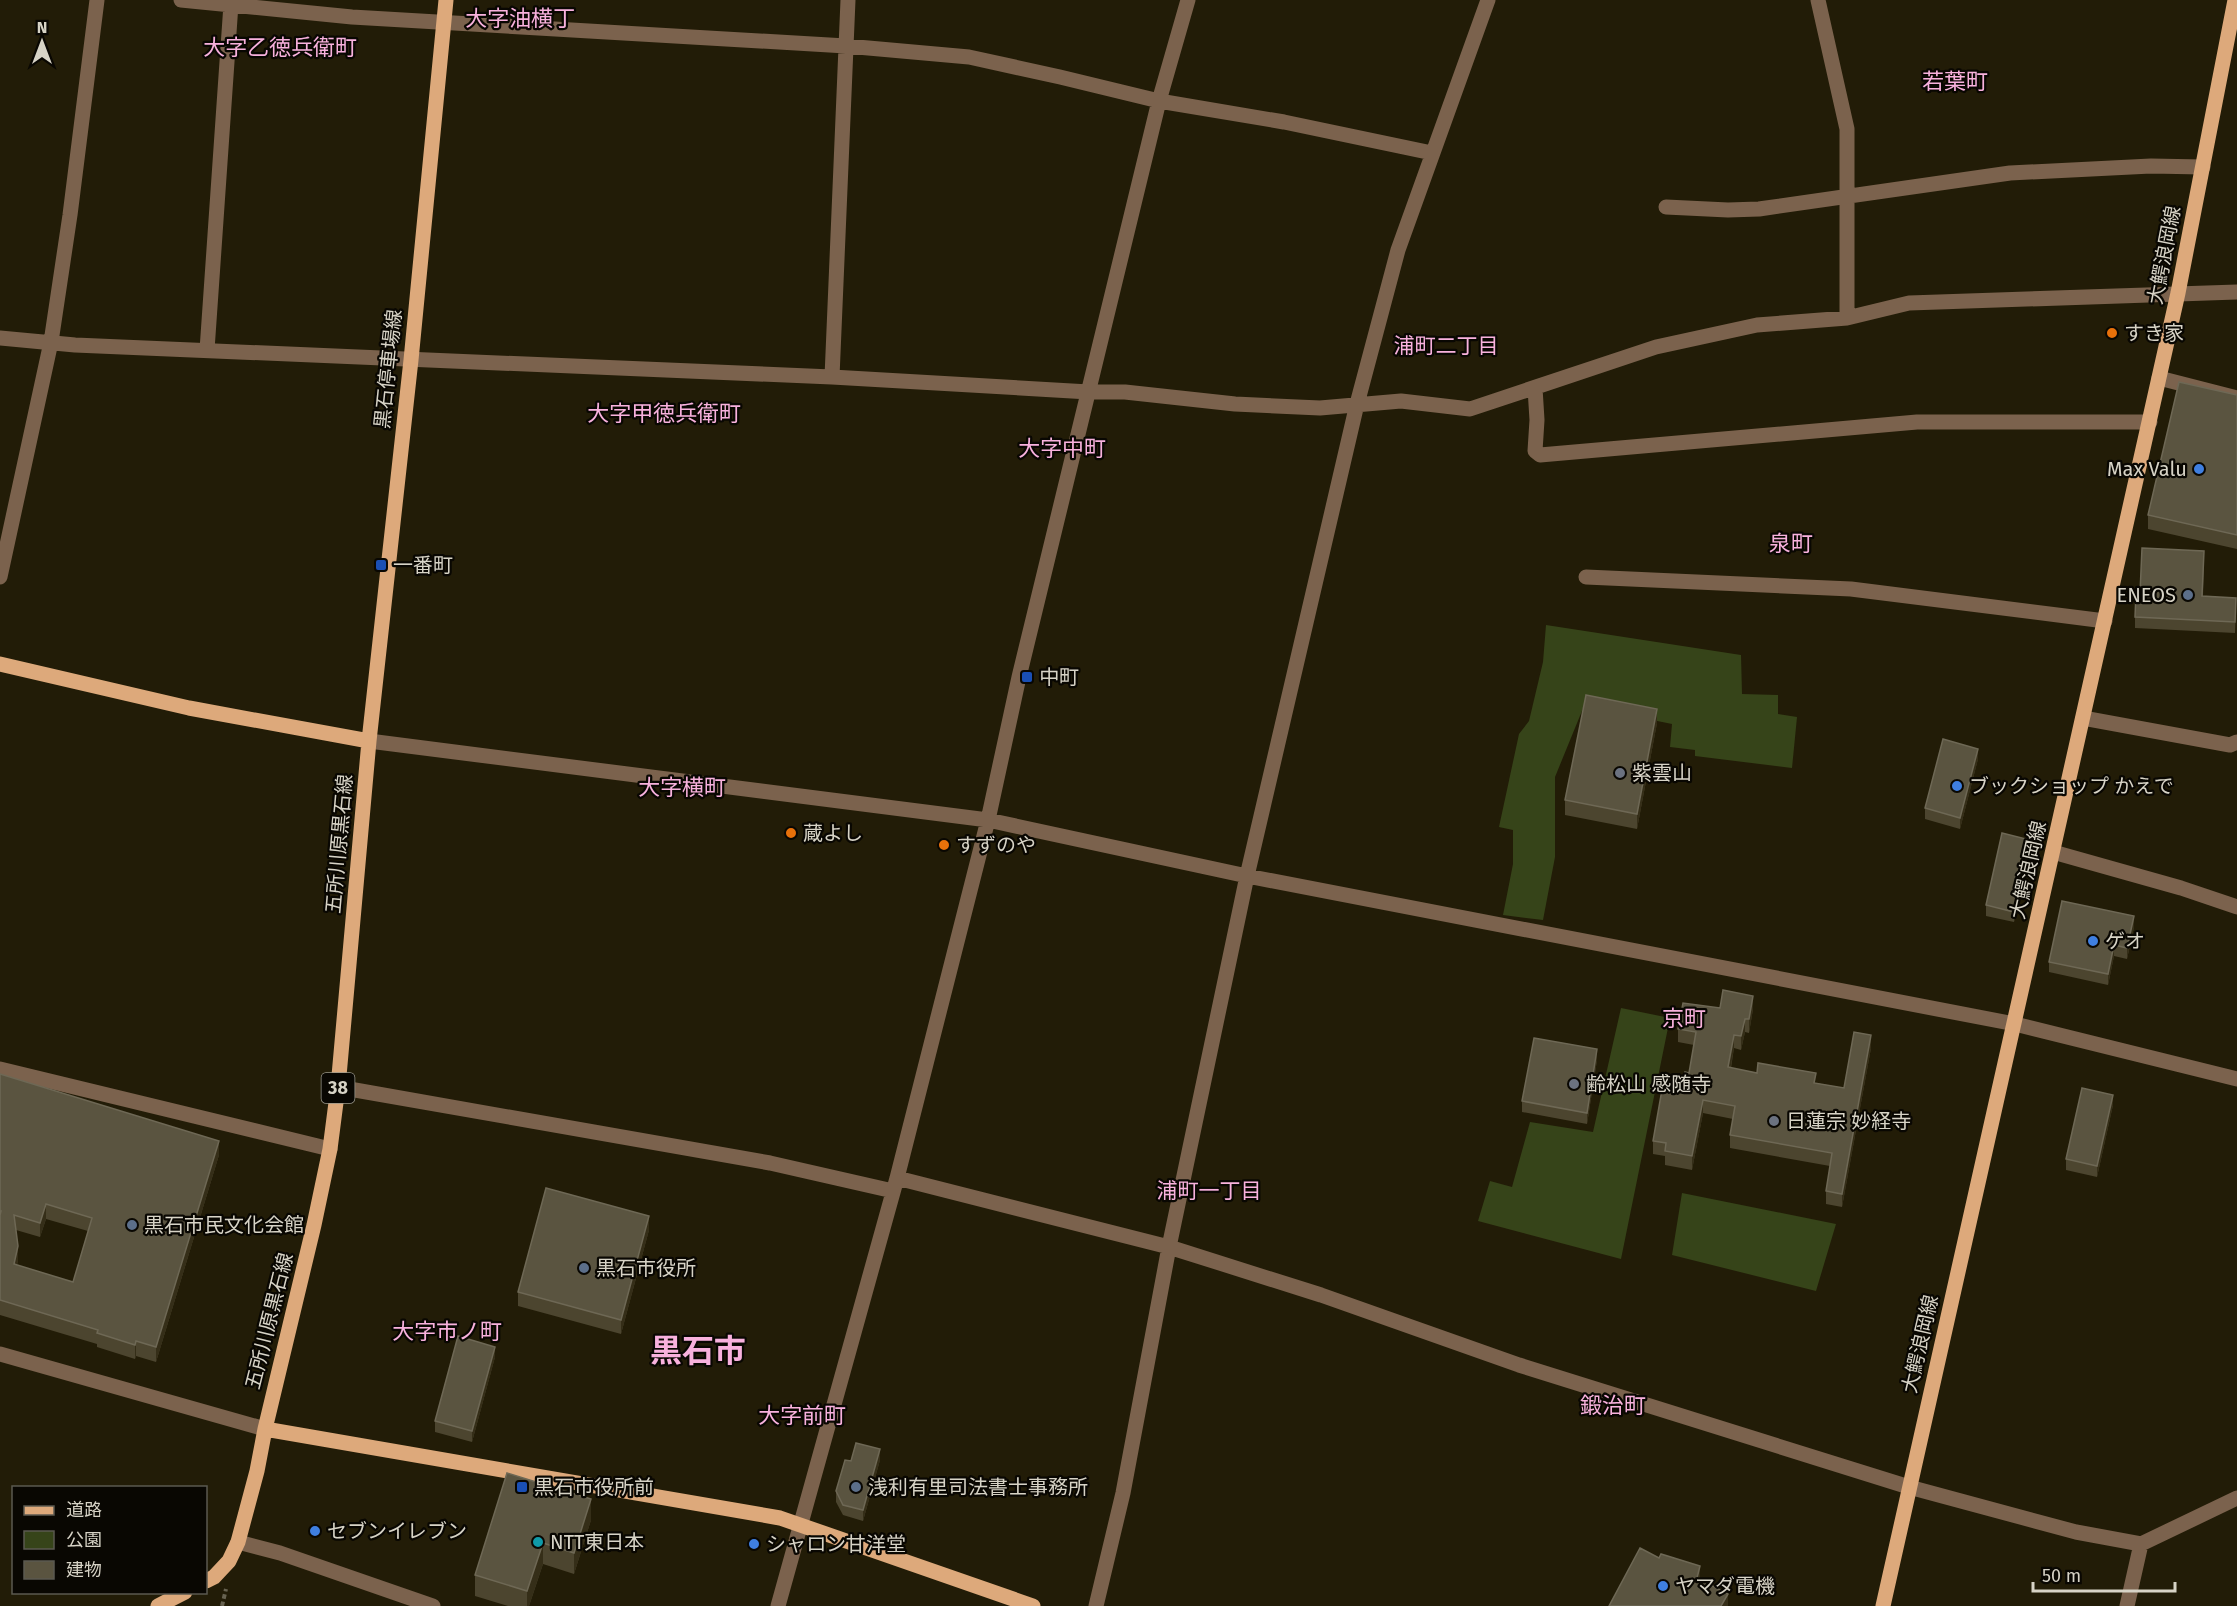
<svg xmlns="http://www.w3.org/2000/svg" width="2237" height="1606" viewBox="0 0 2237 1606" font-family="'Fira Sans','Noto Sans JP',sans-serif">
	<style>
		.green { fill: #364419 }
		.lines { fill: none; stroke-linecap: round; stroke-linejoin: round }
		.path { stroke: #676250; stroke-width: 4; stroke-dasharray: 4.5 3; stroke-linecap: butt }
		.minor { stroke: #7b624d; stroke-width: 15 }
		.major { stroke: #dda97b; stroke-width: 15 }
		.wall { fill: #4c452f; fill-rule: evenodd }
		.shaded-wall { fill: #352e18 }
		.building { fill: #5a5440; stroke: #6e6855; stroke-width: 1.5; fill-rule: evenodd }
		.food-dot { fill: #e8710a; stroke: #090702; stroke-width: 2 }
		.shop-dot { fill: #3f7fe0; stroke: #090702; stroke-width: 2 }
		.transit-dot { fill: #1a4fb4; stroke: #090702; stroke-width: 2 }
		.service-dot { fill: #5c6f8a; stroke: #090702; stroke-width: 2 }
		.worship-dot { fill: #6b7280; stroke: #090702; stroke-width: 2 }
		.culture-dot { fill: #0f9aa8; stroke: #090702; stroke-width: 2 }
		.labels { text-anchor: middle; stroke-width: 4.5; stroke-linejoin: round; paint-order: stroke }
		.shield { fill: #090702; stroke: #99968b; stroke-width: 1.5 }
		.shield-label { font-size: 18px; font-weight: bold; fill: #d7d3c6 }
		.street-label { font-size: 20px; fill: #d7d3c6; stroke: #090702 }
		.poi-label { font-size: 20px; fill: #d7d3c6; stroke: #090702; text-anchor: start }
		.neighbourhood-label { font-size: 21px; fill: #f8b1dd; stroke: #090702 }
		.quarter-label { font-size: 22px; fill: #f8b1dd; stroke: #090702 }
		.town-label { font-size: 32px; font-weight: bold; fill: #f8b1dd; stroke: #090702 }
	</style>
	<rect width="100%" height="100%" fill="#221c07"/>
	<path class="green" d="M1546,625L1741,655L1742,694L1778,695V714L1797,717L1792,768L1695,756V750L1670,747L1672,724L1584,706L1555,777V857L1543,920L1503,915L1513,864V830L1499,827L1519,734L1529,721L1543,662Z
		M1621,1008L1670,1018L1621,1259L1478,1221L1490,1181L1512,1187L1530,1122L1593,1132Z
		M1682,1193L1836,1224L1816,1291L1672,1255Z"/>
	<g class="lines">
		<path class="path" d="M222,1606L226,1589"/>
		<path class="minor" d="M181,0L352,17L846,46L969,57L1060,77L1159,101L1284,122L1432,153
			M1818,0L1847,129V318
			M1666,207L1728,210L1759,209L2010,173L2151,166L2203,167
			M0,338L75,345L832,377L1089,392H1125L1235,404L1320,408L1401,401L1470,409L1656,347L1757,325L1847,318L1909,303L2237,292
			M207,350L231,4
			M832,377L848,0
			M2159,378L2237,398
			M1535,388L1537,420L1535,451L1540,455L1917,422H2150
			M0,577L51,342L70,215L97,0
			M1586,577L1851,589L2105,621
			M2083,718L2230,745L2237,742
			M369,741L988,820L1247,876L2015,1024L2237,1079
			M2053,852L2181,888L2237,907
			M0,1069L330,1149
			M338,1087L770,1163L893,1191
			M897,1178L1169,1247L1321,1295L1519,1365L1909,1487L2076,1532L2141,1544L2237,1498
			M0,1354L265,1429
			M238,1542L280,1553L433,1606
			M778,1606L897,1178L988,820L1019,677L1159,101L1188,0
			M1096,1606L1123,1493L1169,1247L1247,876L1357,404L1398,250L1488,0
			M2127,1606L2141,1544"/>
		<path class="major" d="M0,664L189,708L369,741
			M265,1429L780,1518L1033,1606
			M206,1581L214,1577L229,1561L238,1542L257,1471L265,1429L314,1225L330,1149L338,1087L369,741L411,360L446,0
			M158,1606L185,1592
			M1883,1606L2178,293L2235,0"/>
	</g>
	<path class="wall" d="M2237,395V549L2148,529V515Z
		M2204,562L2203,596L2236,608L2235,633L2135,628V617L2140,593Z
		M1657,723L1637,829L1565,815V800Z
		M1978,759L1960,829L1925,819V808Z
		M2030,850L2014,922L1986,916V905Z
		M2134,927L2127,959L2114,956L2108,985L2049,972V962Z
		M1720,1008L1753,1009L1749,1033L1745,1032L1741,1050L1734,1048L1731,1068L1844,1088L1871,1048L1842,1207L1826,1204V1191L1830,1166L1730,1148V1135L1733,1119L1703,1113L1692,1170L1665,1165V1156L1653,1154V1141L1682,1088L1689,1073L1694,1045L1678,1042V1029Z
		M1597,1060L1587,1124L1522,1112V1101Z
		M0,1074L219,1155L156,1362L136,1356L135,1359L97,1347V1344L0,1315ZM46,1219L88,1231L73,1282L17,1265L18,1260L16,1230L40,1237Z
		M2113,1105L2097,1177L2066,1170V1159Z
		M649,1230L621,1334L518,1306V1292Z
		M495,1357L472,1442L435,1432V1421Z
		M880,1460L863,1521L843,1515L836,1502V1491L851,1461Z
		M591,1520L574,1574L543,1564L529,1606H508L475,1596V1575Z"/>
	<path class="shaded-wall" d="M1657,709V723L1637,829V814Z
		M1978,749V759L1960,829V818Z
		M2030,840V850L2014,922V912Z
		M2134,916V927L2127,959V948Z
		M2114,945V956L2108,985V974Z
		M1753,996V1009L1749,1033V1019Z
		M1745,1019V1032L1741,1050V1036Z
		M1734,1035V1048L1728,1081V1067Z
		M1871,1035V1048L1842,1207V1194Z
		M1597,1049V1060L1587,1124V1113Z
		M2113,1095V1105L2097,1177V1166Z
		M1703,1100V1113L1692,1170V1156Z
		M219,1141V1155L156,1362V1347Z
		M46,1204V1219L40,1237V1223Z
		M649,1216V1230L621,1334V1320Z
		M18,1246V1260L14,1279V1264Z
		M136,1341V1356L135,1359V1345Z
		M495,1347V1357L472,1442V1431Z
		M880,1449V1460L863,1521V1510Z
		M591,1499V1520L574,1574V1553Z
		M543,1543V1564L529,1606H527V1591Z
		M1700,1566V1580L1697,1578Z
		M1728,1594V1606H1721Z"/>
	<path class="building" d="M2179,382L2237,395V535L2148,515Z
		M2142,548L2204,551L2202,596L2236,598L2235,622L2135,617L2136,593H2140Z
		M1586,695L1657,709L1637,814L1565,800Z
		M1943,739L1978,749L1960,818L1925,808Z
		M2002,833L2030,840L2014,912L1986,905Z
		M2062,901L2134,916L2127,948L2114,945L2108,974L2049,962Z
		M1723,990L1753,996L1749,1019H1745L1741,1036L1734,1035L1728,1067L1757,1073L1758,1063L1816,1073L1814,1083L1844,1088L1854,1032L1871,1035L1842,1194L1826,1191L1832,1153L1730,1135L1735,1106L1703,1100L1692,1156L1665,1151L1666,1143L1653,1141L1663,1084L1682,1088L1685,1072L1689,1073L1696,1032L1678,1029L1683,1003L1720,1008Z
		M1534,1038L1597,1049L1587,1113L1522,1101Z
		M0,1074L219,1141L156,1347L136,1341L135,1345L97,1333L98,1330L0,1300V1215L1,1211H0ZM46,1204L92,1218L73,1282L14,1264L18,1246L14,1215L40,1223Z
		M2082,1088L2113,1095L2097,1166L2066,1159Z
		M546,1188L649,1216L621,1320L518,1292Z
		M458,1336L495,1347L472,1431L435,1421Z
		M856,1443L880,1449L863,1510L843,1505L836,1491L845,1460L851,1461Z
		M507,1473L591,1499L574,1553L543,1543L527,1591L475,1575Z
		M1640,1548L1659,1558L1661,1554L1700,1566L1697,1578L1728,1594L1721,1606H1609Z"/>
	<g class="food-dot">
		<circle cx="2112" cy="333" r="6"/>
		<circle cx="791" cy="833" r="6"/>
		<circle cx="944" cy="845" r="6"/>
	</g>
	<g class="shop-dot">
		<circle cx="2199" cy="469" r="6"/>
		<circle cx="1957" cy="786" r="6"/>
		<circle cx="2093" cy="941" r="6"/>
		<circle cx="315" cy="1531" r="6"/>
		<circle cx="754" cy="1544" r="6"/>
		<circle cx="1663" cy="1586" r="6"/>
	</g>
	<g class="transit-dot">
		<rect x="375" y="559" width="12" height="12" rx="3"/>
		<rect x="1021" y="671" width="12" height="12" rx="3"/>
		<rect x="516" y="1481" width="12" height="12" rx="3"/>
	</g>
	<g class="service-dot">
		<circle cx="2188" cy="595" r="6"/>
		<circle cx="132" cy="1225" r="6"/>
		<circle cx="584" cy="1268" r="6"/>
		<circle cx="856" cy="1487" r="6"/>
	</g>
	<g class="worship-dot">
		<circle cx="1620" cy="773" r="6"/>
		<circle cx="1574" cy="1084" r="6"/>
		<circle cx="1774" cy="1121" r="6"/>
	</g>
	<circle class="culture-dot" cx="538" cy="1542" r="6"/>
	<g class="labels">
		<rect class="shield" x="321.5" y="1073" width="33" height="30" rx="4.5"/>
		<g class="shield-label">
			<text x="338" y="1094">38</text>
		</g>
		<g class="street-label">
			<text transform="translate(2164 255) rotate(-79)" y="7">大鰐浪岡線</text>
			<text transform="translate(388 369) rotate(-84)" y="7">黒石停車場線</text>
			<text transform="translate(339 844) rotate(-85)" y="7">五所川原黒石線</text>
			<text transform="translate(2028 870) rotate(-77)" y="7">大鰐浪岡線</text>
			<text transform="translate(269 1321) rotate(-76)" y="7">五所川原黒石線</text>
			<text transform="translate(1920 1344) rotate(-77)" y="7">大鰐浪岡線</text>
		</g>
		<g class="poi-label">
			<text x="2124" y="340">すき家</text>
			<text x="2187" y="476" text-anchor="end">Max Valu</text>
			<text x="393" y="572">一番町</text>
			<text x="2176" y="602" text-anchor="end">ENEOS</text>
			<text x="1039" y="684">中町</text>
			<text x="1632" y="780">紫雲山</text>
			<text x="1969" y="793">ブックショップ かえで</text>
			<text x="803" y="840">蔵よし</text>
			<text x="956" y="852">すずのや</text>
			<text x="2105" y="948">ゲオ</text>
			<text x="1586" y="1091">齢松山 感随寺</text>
			<text x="1786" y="1128">日蓮宗 妙経寺</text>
			<text x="144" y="1232">黒石市民文化会館</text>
			<text x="596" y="1275">黒石市役所</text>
			<text x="534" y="1494">黒石市役所前</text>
			<text x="868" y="1494">浅利有里司法書士事務所</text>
			<text x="327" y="1538">セブンイレブン</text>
			<text x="550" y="1549">NTT東日本</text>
			<text x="766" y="1551">シャロン甘洋堂</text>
			<text x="1675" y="1593">ヤマダ電機</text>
		</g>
		<g class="neighbourhood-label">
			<text x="1446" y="353">浦町二丁目</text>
			<text x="1209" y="1198">浦町一丁目</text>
		</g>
		<g class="quarter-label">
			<text x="520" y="26">大字油横丁</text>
			<text x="280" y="55">大字乙徳兵衛町</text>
			<text x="1955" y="89">若葉町</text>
			<text x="664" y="421">大字甲徳兵衛町</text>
			<text x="1062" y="456">大字中町</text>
			<text x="1791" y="551">泉町</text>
			<text x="682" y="795">大字横町</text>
			<text x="1684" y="1026">京町</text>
			<text x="447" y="1339">大字市ノ町</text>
			<text x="1613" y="1413">鍛治町</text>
			<text x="802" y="1423">大字前町</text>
		</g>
		<g class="town-label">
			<text x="698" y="1362">黒石市</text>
		</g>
	</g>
	<rect x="12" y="1486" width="195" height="108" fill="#090702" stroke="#5b5950" stroke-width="1.5"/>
	<rect x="24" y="1506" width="30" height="9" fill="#dda97b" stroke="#5b5950" stroke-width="1.5"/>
	<text x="66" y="1516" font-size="18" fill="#d7d3c6">道路</text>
	<rect x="24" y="1531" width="30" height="18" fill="#364419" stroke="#5b5950" stroke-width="1.5"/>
	<text x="66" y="1546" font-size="18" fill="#d7d3c6">公園</text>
	<rect x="24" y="1561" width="30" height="18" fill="#5a5440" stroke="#5b5950" stroke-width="1.5"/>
	<text x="66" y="1576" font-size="18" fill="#d7d3c6">建物</text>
	<g transform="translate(42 42)" stroke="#090702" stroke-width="4.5" paint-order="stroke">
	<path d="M0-4.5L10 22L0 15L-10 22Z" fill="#d7d3c6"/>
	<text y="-9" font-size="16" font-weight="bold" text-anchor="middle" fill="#d7d3c6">N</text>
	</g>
	<path d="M2033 1582v9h142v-9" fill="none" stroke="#d7d3c6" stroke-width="3"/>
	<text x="2042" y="1582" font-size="18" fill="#d7d3c6" stroke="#090702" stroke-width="4.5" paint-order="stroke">50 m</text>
</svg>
